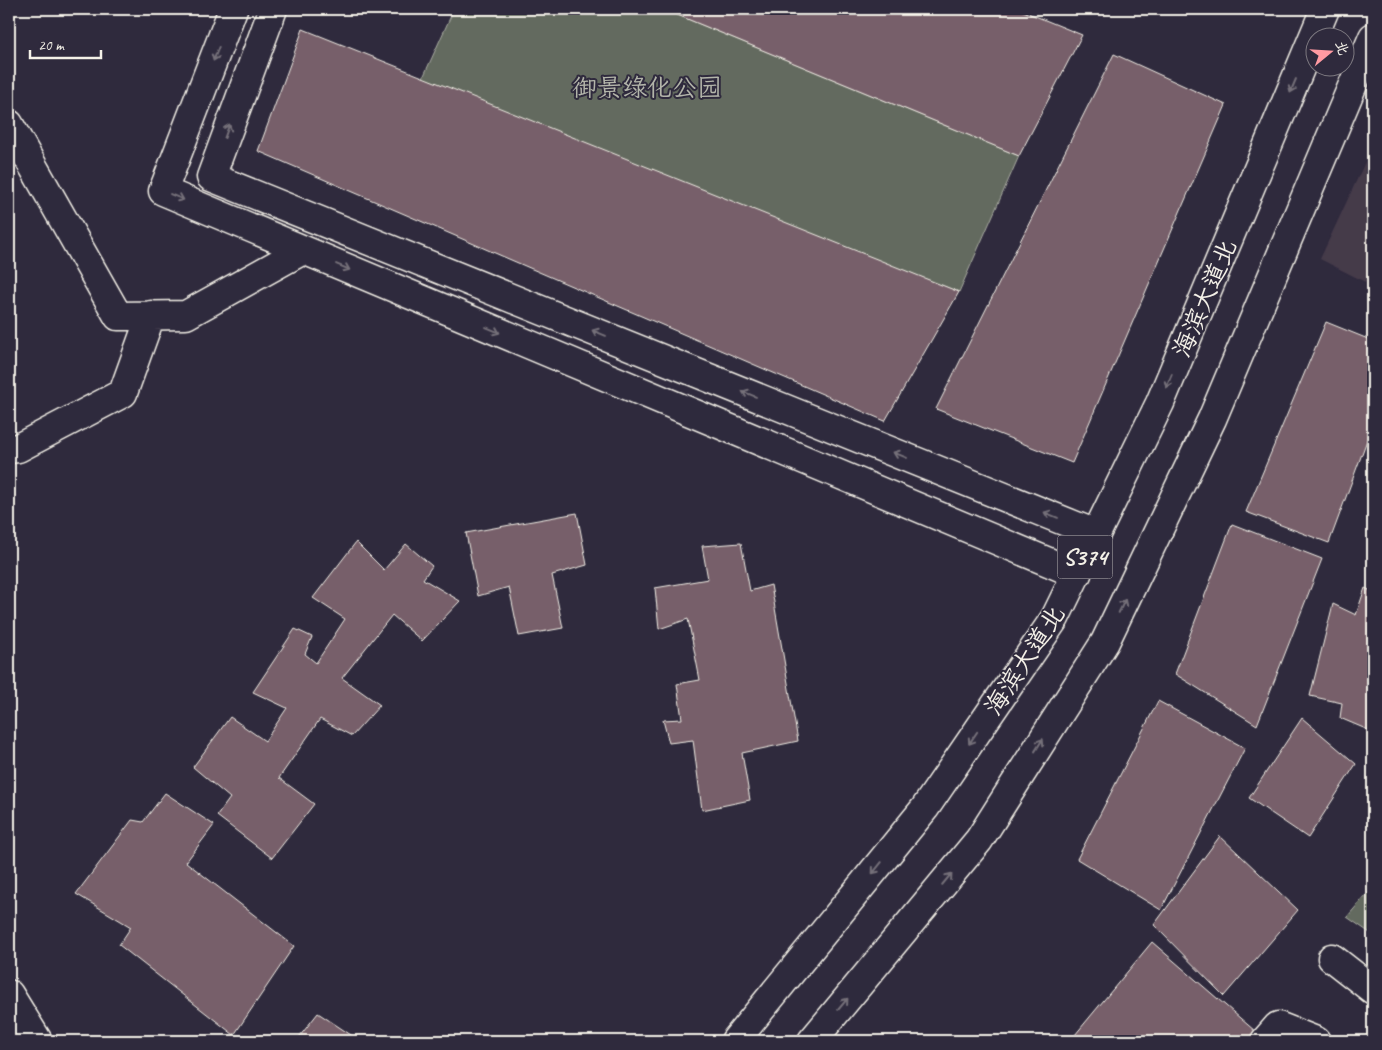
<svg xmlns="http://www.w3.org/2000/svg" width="1382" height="1050" viewBox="0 0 1382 1050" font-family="Caveat,'LXGW WenKai TC',sans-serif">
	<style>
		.built { fill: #453a4a }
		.green { fill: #636b5f; stroke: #acaea4 }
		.building { fill: #775f6a; stroke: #f4f1e8 }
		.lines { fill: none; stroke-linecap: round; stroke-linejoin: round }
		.minor-casing { stroke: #f4f1e8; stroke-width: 31 }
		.major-casing { stroke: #f4f1e8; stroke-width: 31 }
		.minor { stroke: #2f2a3d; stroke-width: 28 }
		.major { stroke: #2f2a3d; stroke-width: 28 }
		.oneway { stroke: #747079 }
		.labels { text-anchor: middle; stroke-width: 4; stroke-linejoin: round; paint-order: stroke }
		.shield { fill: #2f2a3d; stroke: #b9b5b5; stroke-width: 1 }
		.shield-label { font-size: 24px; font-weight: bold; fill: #f4f1e8 }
		.park-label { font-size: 25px; fill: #b3b5aa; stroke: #2f2a3d }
		.street-label { font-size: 25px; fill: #f4f1e8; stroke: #2f2a3d }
	</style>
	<rect width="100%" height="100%" fill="#2f2a3d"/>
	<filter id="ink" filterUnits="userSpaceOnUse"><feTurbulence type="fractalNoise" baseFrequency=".02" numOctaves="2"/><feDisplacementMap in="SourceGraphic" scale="10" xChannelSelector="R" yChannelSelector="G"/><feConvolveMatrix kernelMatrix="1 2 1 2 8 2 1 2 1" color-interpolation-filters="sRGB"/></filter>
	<g filter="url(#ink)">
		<path class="built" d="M1373,145V286L1320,259Z"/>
		<path class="green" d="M454,9H663L1019,156L959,292L421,82Z
			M1373,887V935L1347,917Z"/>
		<path class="building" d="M663,9H1018L1082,35L1019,156Z
			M303,29L959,292L885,421L258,151Z
			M1114,54L1226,105L1072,463L936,409Z
			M1326,322L1373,341V424L1329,543L1246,512Z
			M577,513L587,565L552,575L563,628L519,636L509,587L478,596L466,533Z
			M1232,524L1322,559L1257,725L1175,674Z
			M356,542L384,570L406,544L432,566L423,579L460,601L422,641L392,615L342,678L380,705L352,736L320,719L279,778L314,804L272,858L217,816L230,798L193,767L230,717L265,741L287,708L253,692L295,629L312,637L305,654L316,663L345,619L313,598Z
			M741,543L750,591L771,585L798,741L742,753L750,800L702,810L693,740L669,743L663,720L682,719L677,684L700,680L688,619L659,629L655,588L708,579L702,546Z
			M1365,588L1373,592V732L1340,718L1342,703L1310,696L1333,604L1356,615Z
			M1158,701L1245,748L1161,910L1077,859Z
			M1302,718L1356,764L1308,838L1249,798Z
			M165,793L214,825L186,862L294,946L234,1035L119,945L131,927L76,894L132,820L143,822Z
			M1220,836L1298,910L1224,996L1154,925Z
			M1152,942L1255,1031L1245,1041H1070Z
			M318,1013L360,1041H296Z"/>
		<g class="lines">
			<g class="minor-casing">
				<path id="minor" d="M233,9L163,191L1077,574
					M273,9L211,177L1096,534
					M9,124L118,316L186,315L303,250
					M9,449L18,448L123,393L151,315
					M1332,958L1373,990
					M9,994L38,1041
					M1265,1041L1278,1026L1316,1041"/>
			</g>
			<g class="major-casing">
				<path id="major" d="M9,1040L10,1041
					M735,1041L925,808L1055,618L1160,403L1325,9
					M812,1041L979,840L1105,642L1212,419L1373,37"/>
			</g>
			<use href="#minor" class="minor"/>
			<use href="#major" class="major"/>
		</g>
		<defs><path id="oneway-shaft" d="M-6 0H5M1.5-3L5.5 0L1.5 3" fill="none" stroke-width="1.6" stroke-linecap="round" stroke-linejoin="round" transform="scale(1.25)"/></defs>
		<g class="oneway">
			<use href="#oneway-shaft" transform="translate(216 54) rotate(111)"/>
			<use href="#oneway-shaft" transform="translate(1293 86) rotate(113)"/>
			<use href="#oneway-shaft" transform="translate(227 131) rotate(-70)"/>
			<use href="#oneway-shaft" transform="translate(177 197) rotate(23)"/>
			<use href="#oneway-shaft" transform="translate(343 267) rotate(23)"/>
			<use href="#oneway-shaft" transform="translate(493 330) rotate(23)"/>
			<use href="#oneway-shaft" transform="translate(599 333) rotate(-158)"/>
			<use href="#oneway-shaft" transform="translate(1169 381) rotate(113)"/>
			<use href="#oneway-shaft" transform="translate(749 394) rotate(-158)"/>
			<use href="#oneway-shaft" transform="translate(900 455) rotate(-158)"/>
			<use href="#oneway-shaft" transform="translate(1051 515) rotate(-158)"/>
			<use href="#oneway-shaft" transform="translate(1122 606) rotate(-64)"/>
			<use href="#oneway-shaft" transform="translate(973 738) rotate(124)"/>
			<use href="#oneway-shaft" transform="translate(1039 745) rotate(-58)"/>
			<use href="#oneway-shaft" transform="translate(877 868) rotate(129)"/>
			<use href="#oneway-shaft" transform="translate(947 879) rotate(-50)"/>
			<use href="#oneway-shaft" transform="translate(843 1004) rotate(-50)"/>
		</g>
	</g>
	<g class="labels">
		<rect class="shield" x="1057.5" y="535.5" width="55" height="43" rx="4"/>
		<g class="shield-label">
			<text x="1085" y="565">S374</text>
		</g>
		<g class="park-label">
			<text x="647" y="96">御景绿化公园</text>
		</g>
		<g class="street-label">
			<text transform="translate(1204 298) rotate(-67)" y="9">海滨大道北</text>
			<text transform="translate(1024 660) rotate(-57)" y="9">海滨大道北</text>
		</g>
	</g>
	<rect width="1382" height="1050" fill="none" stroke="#2f2a3d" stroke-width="30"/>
	<rect x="15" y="15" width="1352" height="1020" fill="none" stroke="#f4f1e8" stroke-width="2" filter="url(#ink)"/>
	<g transform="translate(1330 52) rotate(72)"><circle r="24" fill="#2f2a3d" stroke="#7e7a81"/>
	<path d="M0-4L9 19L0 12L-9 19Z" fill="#ff9aa2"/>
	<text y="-8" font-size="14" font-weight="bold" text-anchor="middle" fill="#f4f1e8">北</text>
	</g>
	<path d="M30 50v8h71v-8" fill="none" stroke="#f4f1e8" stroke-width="2.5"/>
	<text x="38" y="50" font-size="15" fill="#f4f1e8" stroke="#2f2a3d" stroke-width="4" paint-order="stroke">20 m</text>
</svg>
